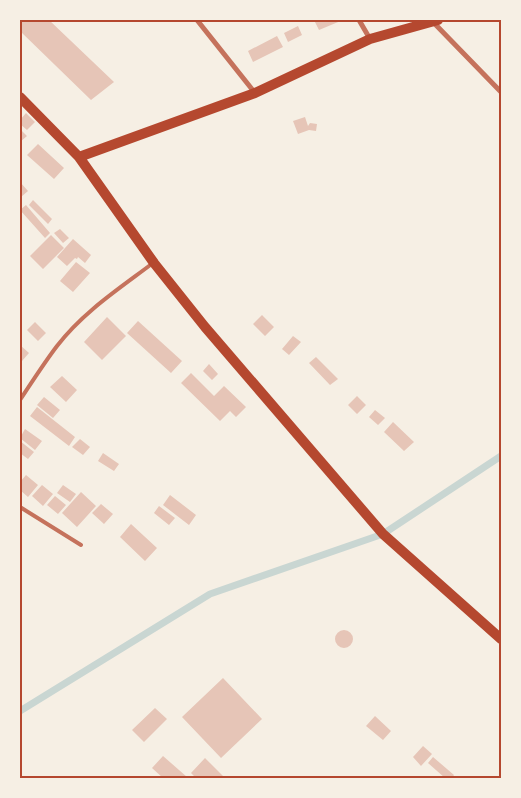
<svg xmlns="http://www.w3.org/2000/svg" width="521" height="798" viewBox="0 0 521 798" font-family="'DejaVu Sans',sans-serif">
	<style>
		.lines { fill: none; stroke-linecap: round; stroke-linejoin: round }
		.stream { stroke: #c9d6d2; stroke-width: 7 }
		.building { fill: #e6c5b7 }
		.service { stroke: #c5725c; stroke-width: 4 }
		.minor { stroke: #c5725c; stroke-width: 5 }
		.secondary { stroke: #b5482f; stroke-width: 10 }
		.neatline { fill: none; stroke: #b5482f; stroke-width: 2 }
	</style>
	<rect width="100%" height="100%" fill="#f6efe4"/>
	<g class="lines">
		<path class="stream" d="M20,711L210,594L383,534L501,456"/>
	</g>
	<path class="building" d="M20,20H49L114,82L91,100L20,31Z
		M314,20H343L319,30Z
		M298,26L302,35L288,42L284,33Z
		M277,36L283,47L253,62L248,51Z
		M26,113L35,122L27,130L20,124V120Z
		M305,117L308,126L310,123L317,124L316,131L309,130L298,134L293,121Z
		M20,129L27,136L20,142Z
		M38,144L64,168L54,179L27,155Z
		M20,182L28,191L21,197L20,196Z
		M33,200L52,219L48,224L29,205Z
		M26,205L50,233L45,238L20,210Z
		M60,229L69,238L63,243L54,233Z
		M51,235L64,248L43,269L30,256Z
		M73,239L91,255L85,263L78,257L77,259L75,258L67,266L57,257Z
		M76,262L90,273L73,292L60,281Z
		M262,315L274,327L265,336L253,324Z
		M107,317L126,336L102,360L84,342Z
		M138,321L182,361L171,373L127,333Z
		M35,322L46,333L38,341L27,330Z
		M293,336L301,342L289,355L282,349Z
		M20,345L29,353L22,361L20,359Z
		M316,357L338,379L330,385L309,363Z
		M209,364L218,374L212,380L203,371Z
		M191,373L214,396L224,386L246,407L236,417L230,411L220,421L181,383Z
		M62,376L77,390L66,402L50,387Z
		M357,396L366,405L357,414L348,405Z
		M44,397L60,410L53,418L37,405Z
		M37,407L75,437L69,446L30,416Z
		M375,410L385,418L378,425L369,417Z
		M393,422L414,442L404,451L384,432Z
		M25,429L42,441L35,450L20,438Z
		M80,439L90,447L83,455L72,447Z
		M20,441L34,452L28,459L20,453Z
		M103,453L119,464L114,471L98,461Z
		M26,475L38,485L28,497L20,490V482Z
		M42,485L53,494L43,506L32,496Z
		M63,485L76,494L70,502L57,493Z
		M81,492L96,506L77,527L62,513Z
		M170,495L196,515L189,525L163,505Z
		M55,496L66,505L58,514L47,505Z
		M101,504L113,514L104,524L92,513Z
		M159,506L175,518L169,525L154,513Z
		M131,524L157,548L145,561L120,537Z
		M335 639a9 9 0 1 1 18 0a9 9 0 1 1-18 0Z
		M223,678L262,719L221,758L182,717Z
		M155,708L167,719L144,742L132,730Z
		M375,716L391,731L383,740L366,726Z
		M423,746L432,754L421,766L413,757Z
		M163,756L187,777L186,778H163L152,768Z
		M433,757L454,775L452,778H445L428,763Z
		M205,758L225,778H196L191,773Z"/>
	<g class="lines">
		<path class="service" d="M20,400C32,382 44,363 57,346C83,312 120,288 153,263
			M20,507L81,545"/>
		<path class="minor" d="M197,20L255,93
			M359,20L370,39
			M433,22L501,92"/>
		<path class="secondary" d="M20,97L79,157L154,263L205,327L383,534L501,639
			M79,157L255,93L370,39L438,20"/>
	</g>
	<rect width="521" height="798" fill="none" stroke="#f6efe4" stroke-width="42"/>
	<rect x="21" y="21" width="479" height="756" class="neatline"/>
</svg>
